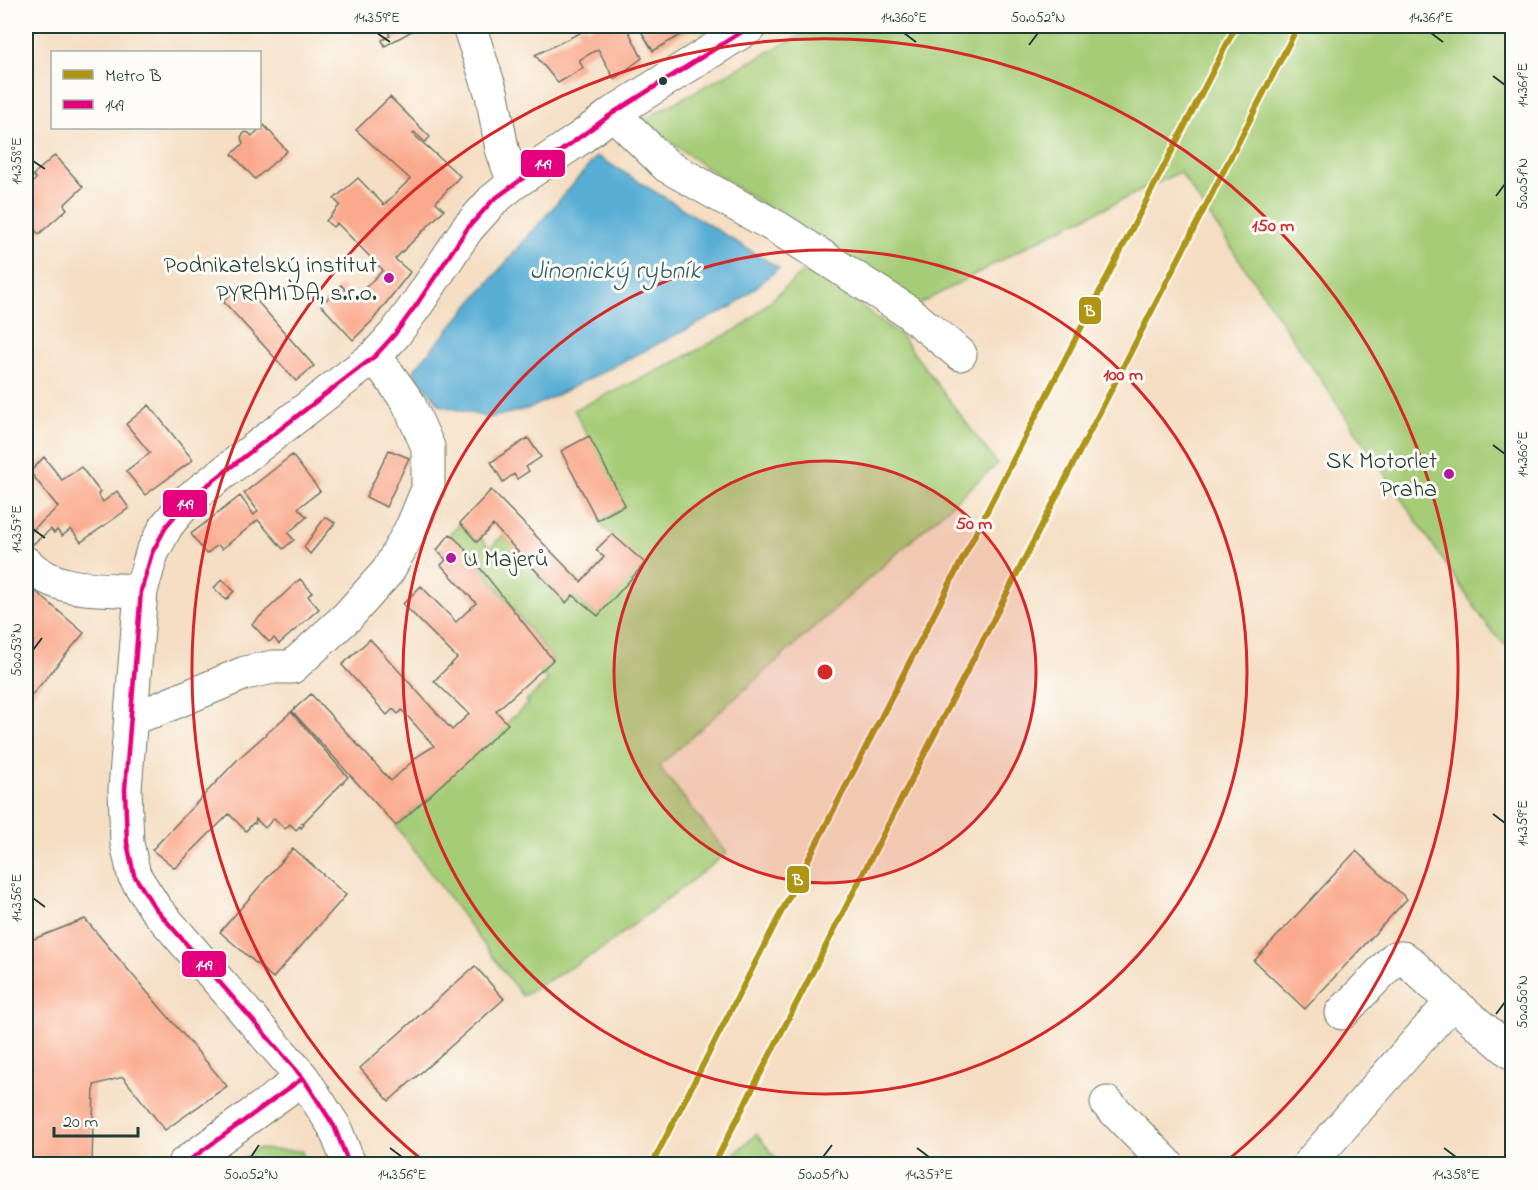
<svg xmlns="http://www.w3.org/2000/svg" width="1538" height="1190" viewBox="0 0 1538 1190" font-family="'Indie Flower',sans-serif">
	<style>
		.green { fill: #a5cc76; stroke: #628455; stroke-width: 1.5 }
		.water { fill: #58add4; stroke: #3c7584; stroke-width: 1.5 }
		.building { fill: #faa98c }
		.lines { fill: none; stroke-linecap: round; stroke-linejoin: round }
		.minor-casing { stroke: #6a7566; stroke-width: 35 }
		.minor { stroke: #fff; stroke-width: 33 }
		.bus-1-casing { stroke: #fdfcf7; stroke-width: 9 }
		.bus-1 { stroke: #e5007d; stroke-width: 4.5 }
		.metro-1-casing { stroke: #fdfcf7; stroke-width: 10 }
		.metro-1 { stroke: #af9512; stroke-width: 6 }
		.ticks { fill: none; stroke: #1f3d34; stroke-width: 2 }
		.ring { fill: none; stroke: #d62828; stroke-width: 3 }
		.bus-dot { fill: #1f3d34; stroke: #fdfcf7; stroke-width: 2 }
		.poi-dot { fill: #b5179e; stroke: #fdfcf7; stroke-width: 2 }
		.labels { text-anchor: middle; stroke-width: 6; stroke-linejoin: round; paint-order: stroke }
		.poi-label { font-size: 24px; fill: #1f3d34; stroke: #fdfcf7; text-anchor: end }
		.water-label { font-size: 26px; font-style: italic; fill: #305f64; stroke: #fdfcf7 }
		.centre { fill: #d62828; stroke: #fdfcf7; stroke-width: 3 }
		.ring-label { font-size: 18px; text-anchor: middle; font-weight: bold; fill: #d62828; stroke: #fdfcf7; stroke-width: 6; stroke-linejoin: round; paint-order: stroke }
		.line-badge { stroke: #fdfcf7; stroke-width: 2 }
		.badge-label { font-size: 16px; text-anchor: middle; font-weight: bold; fill: #fff }
		.neatline { fill: none; stroke: #1f3d34; stroke-width: 2 }
		.ticks-label { font-size: 15px; text-anchor: middle; fill: #1f3d34 }
	</style>
	<rect width="100%" height="100%" fill="#fdfcf7"/>
	<filter id="ink" filterUnits="userSpaceOnUse"><feTurbulence type="fractalNoise" baseFrequency=".0167" numOctaves="2"/><feDisplacementMap in="SourceGraphic" scale="12" xChannelSelector="R" yChannelSelector="G"/><feConvolveMatrix kernelMatrix="1 2 1 2 8 2 1 2 1" color-interpolation-filters="sRGB"/></filter>
	<filter id="wash" filterUnits="userSpaceOnUse"><feTurbulence type="fractalNoise" baseFrequency=".008" numOctaves="4" result="noise"/><feDisplacementMap in="SourceGraphic" scale="24" xChannelSelector="R" yChannelSelector="G"/><feGaussianBlur stdDeviation="1.35" result="paint"/><feColorMatrix in="noise" values="0 0 0 0 0 0 0 0 0 0 0 0 0 0 0 0 0 1.4 0 .05"/><feComposite in="paint" operator="in"/></filter>
	<g filter="url(#wash)">
		<rect width="100%" height="100%" fill="#f5dec3"/>
		<path class="green" d="M817,26H1512V651L1491,631L1180,172L1048,235L918,305L706,167L640,121Z
			M809,266L901,336L997,464L659,766L727,853L602,949L522,996L396,826L528,703L526,701L548,681L540,671L553,660L485,572L450,534L460,524L477,542L481,538L490,548L503,535L566,603L573,595L597,616L644,563L602,526L600,521L625,507L574,410L666,367L743,326Z
			M756,1134L781,1164H723Z
			M257,1149L302,1151L305,1164H235Z"/>
		<path class="water" d="M597,156L779,268L733,306L531,408L489,418L440,405L413,371Z"/>
		<g id="blocks">
			<path class="building" d="M386,26H421L385,46L382,40L390,36Z
				M582,26H585L587,29L594,26H626L642,58L614,79L598,49L579,60L583,68L558,83L535,55L580,33L577,28Z
				M638,26H696L653,51Z
				M390,97L430,137L425,142L414,132L413,134L460,176L436,202L444,210L395,259L410,272L373,320L353,340L321,305L341,285L354,299L383,270L337,223L333,227L326,221L340,205L334,199L358,178L384,205L410,179L356,130Z
				M264,125L287,151L255,179L232,154L243,144L241,137L245,132L249,133L252,136Z
				M55,155L83,187L64,205L67,209L39,234L34,229L26,237V188L36,179L33,175Z
				M242,284L314,366L296,381L223,301Z
				M149,405L193,460L145,495L126,471L150,453L126,424Z
				M589,436L625,505L597,520L561,451Z
				M528,438L541,457L526,467L529,471L517,479L514,474L503,482L491,462Z
				M389,450L409,458L386,507L366,497Z
				M292,455L320,491L298,508L307,517L288,533L294,540L283,549L258,520L222,549L218,545L206,554L191,534L240,496L254,515L258,511L244,493Z
				M44,457L62,480L81,467L100,492L98,494L103,502L117,491L129,508L81,542L71,529L62,536L57,530L54,533L51,529L33,544L27,540L29,538L27,535L58,507L30,472Z
				M491,490L581,582L604,557L596,550L612,534L645,563L598,616L573,595L566,603L493,525L477,542L460,523Z
				M325,517L335,523L310,554L304,547Z
				M450,534L461,544L553,660L496,711L508,724L396,826L292,711L311,694L391,781L418,756L434,746L402,710L398,714L393,709L387,715L342,665L370,639L452,730L469,714L434,681L457,658L403,604L421,586L456,622L476,603L441,565L446,560L437,550Z
				M222,579L234,591L226,600L214,588Z
				M300,579L312,592L308,596L319,609L279,644L274,638L269,642L252,624Z
				M26,583L84,633L26,702Z
				M291,712L348,777L303,823L301,822L304,825L301,828L300,826L296,830L290,824L285,829L274,818L265,828L256,819L255,824L253,823L246,831L229,814L175,868L152,850L238,759Z
				M293,848L346,895L273,978L220,932Z
				M1356,851L1407,899L1305,1009L1254,961Z
				M85,919L227,1086L165,1130L123,1077L94,1085L92,1164H26V942Z
				M475,966L504,999L389,1101L360,1068Z"/>
		</g>
	</g>
	<g filter="url(#ink)">
		<use href="#blocks" fill-opacity="0" stroke="#6a7566" stroke-width="1.5"/>
		<g class="lines">
			<g class="minor-casing">
				<path id="minor" d="M469,26L492,95L502,149L514,183
					M613,113L667,166L778,228L907,311L960,354
					M26,563C58,594 100,588 141,591
					M131,718L156,710L245,673L273,667H292L347,617L388,571L413,525L428,489V447L408,402L375,356
					M1342,1013L1395,958H1403L1409,962L1452,1002
					M1107,1103L1167,1164
					M184,1164L303,1078
					M349,1164L334,1126L303,1078L155,908L134,875L127,843L125,789L141,591L152,553L167,525L188,500L375,356L395,334L417,304L467,229L493,200L514,183L579,139L613,113L751,26
					M1309,1164L1452,1002L1512,1053"/>
			</g>
			<use href="#minor" class="minor"/>
			<g class="bus-1-casing">
				<path id="bus-1" d="M184,1164L303,1078
					M349,1164L334,1126L303,1078L155,908L134,875L127,843L125,789L141,591L152,553L167,525L188,500L375,356L395,334L417,304L467,229L493,200L613,113L751,26"/>
			</g>
			<use href="#bus-1" class="bus-1"/>
			<g class="metro-1-casing">
				<path id="metro-1" d="M652,1164L1236,26
					M714,1164L1298,26"/>
			</g>
			<use href="#metro-1" class="metro-1"/>
		</g>
	</g>
	<path class="ticks" d="M377,33L390,42M904,33L916,42M1431,33L1443,42M1029,45L1038,33M1493,76L1505,85M33,161L45,169M1496,196L1505,184M1493,445L1505,454M33,529L45,538M33,650L42,638M1493,814L1505,823M33,898L45,907M1496,1014L1505,1002M390,1148L402,1157M917,1148L929,1157M1444,1148L1456,1157M251,1157L259,1145M823,1157L832,1145"/>
	<circle cx="825" cy="672" r="211" fill="#d62828" fill-opacity=".12"/>
	<g class="ring">
		<circle cx="825" cy="672" r="211"/>
		<circle cx="825" cy="672" r="422"/>
		<path d="M427 1164A633 633 0 1 1 1223 1164"/>
	</g>
	<circle class="bus-dot" cx="663" cy="81" r="5"/>
	<g class="poi-dot">
		<circle cx="389" cy="278" r="6"/>
		<circle cx="1449" cy="474" r="6"/>
		<circle cx="451" cy="558" r="6"/>
	</g>
	<g class="labels">
		<g class="poi-label">
			<text x="377" y="272">Podnikatelský institut<tspan x="377" dy="28">PYRAMIDA, s.r.o.</tspan></text>
			<text x="1437" y="468">SK Motorlet<tspan x="1437" dy="28">Praha</tspan></text>
			<text x="463" y="566" text-anchor="start">U Majerů</text>
		</g>
		<g class="water-label">
			<text x="615" y="278">Jinonický rybník</text>
		</g>
	</g>
	<circle cx="825" cy="672" r="9" class="centre"/>
	<g class="ring-label">
		<text x="1273" y="231">150 m</text>
		<text x="1123" y="380">100 m</text>
		<text x="974" y="529">50 m</text>
	</g>
	<g class="line-badge">
		<rect x="520" y="149" width="46" height="29" rx="6" fill="#e5007d"/>
		<rect x="1078" y="296" width="24" height="29" rx="6" fill="#af9512"/>
		<rect x="162" y="489" width="46" height="29" rx="6" fill="#e5007d"/>
		<rect x="786" y="865" width="24" height="29" rx="6" fill="#af9512"/>
		<rect x="181" y="950" width="46" height="28" rx="6" fill="#e5007d"/>
	</g>
	<g class="badge-label">
		<text x="543" y="169">149</text>
		<text x="1090" y="316">B</text>
		<text x="185" y="509">149</text>
		<text x="798" y="885">B</text>
		<text x="204" y="970">149</text>
	</g>
	<rect width="1538" height="1190" fill="none" stroke="#fdfcf7" stroke-width="66"/>
	<rect x="51" y="51" width="210" height="78" fill="#fdfcf7" stroke="#a4b0a9" stroke-width="1.5"/>
	<rect x="63" y="70" width="30" height="9" fill="#af9512" stroke="#a4b0a9" stroke-width="1.5"/>
	<text x="105" y="81" font-size="18" fill="#1f3d34">Metro B</text>
	<rect x="63" y="100" width="30" height="9" fill="#e5007d" stroke="#a4b0a9" stroke-width="1.5"/>
	<text x="105" y="111" font-size="18" fill="#1f3d34">149</text>
	<path d="M54 1127v9h84v-9" fill="none" stroke="#1f3d34" stroke-width="3"/>
	<text x="63" y="1127" font-size="18" fill="#1f3d34" stroke="#fdfcf7" stroke-width="4.5" paint-order="stroke">20 m</text>
	<rect x="33" y="33" width="1472" height="1124" class="neatline"/>
	<g class="ticks-label">
		<text x="377" y="22">14.359°E</text>
		<text x="904" y="22">14.360°E</text>
		<text x="1038" y="22">50.052°N</text>
		<text x="1431" y="22">14.361°E</text>
		<text transform="translate(1522 85) rotate(-90)" y="5">14.361°E</text>
		<text transform="translate(16 161) rotate(-90)" y="5">14.358°E</text>
		<text transform="translate(1522 184) rotate(-90)" y="5">50.051°N</text>
		<text transform="translate(1522 454) rotate(-90)" y="5">14.360°E</text>
		<text transform="translate(16 529) rotate(-90)" y="5">14.357°E</text>
		<text transform="translate(16 650) rotate(-90)" y="5">50.053°N</text>
		<text transform="translate(1522 823) rotate(-90)" y="5">14.359°E</text>
		<text transform="translate(16 898) rotate(-90)" y="5">14.356°E</text>
		<text transform="translate(1522 1002) rotate(-90)" y="5">50.050°N</text>
		<text x="251" y="1179">50.052°N</text>
		<text x="402" y="1179">14.356°E</text>
		<text x="823" y="1179">50.051°N</text>
		<text x="929" y="1179">14.357°E</text>
		<text x="1456" y="1179">14.358°E</text>
	</g>
</svg>
